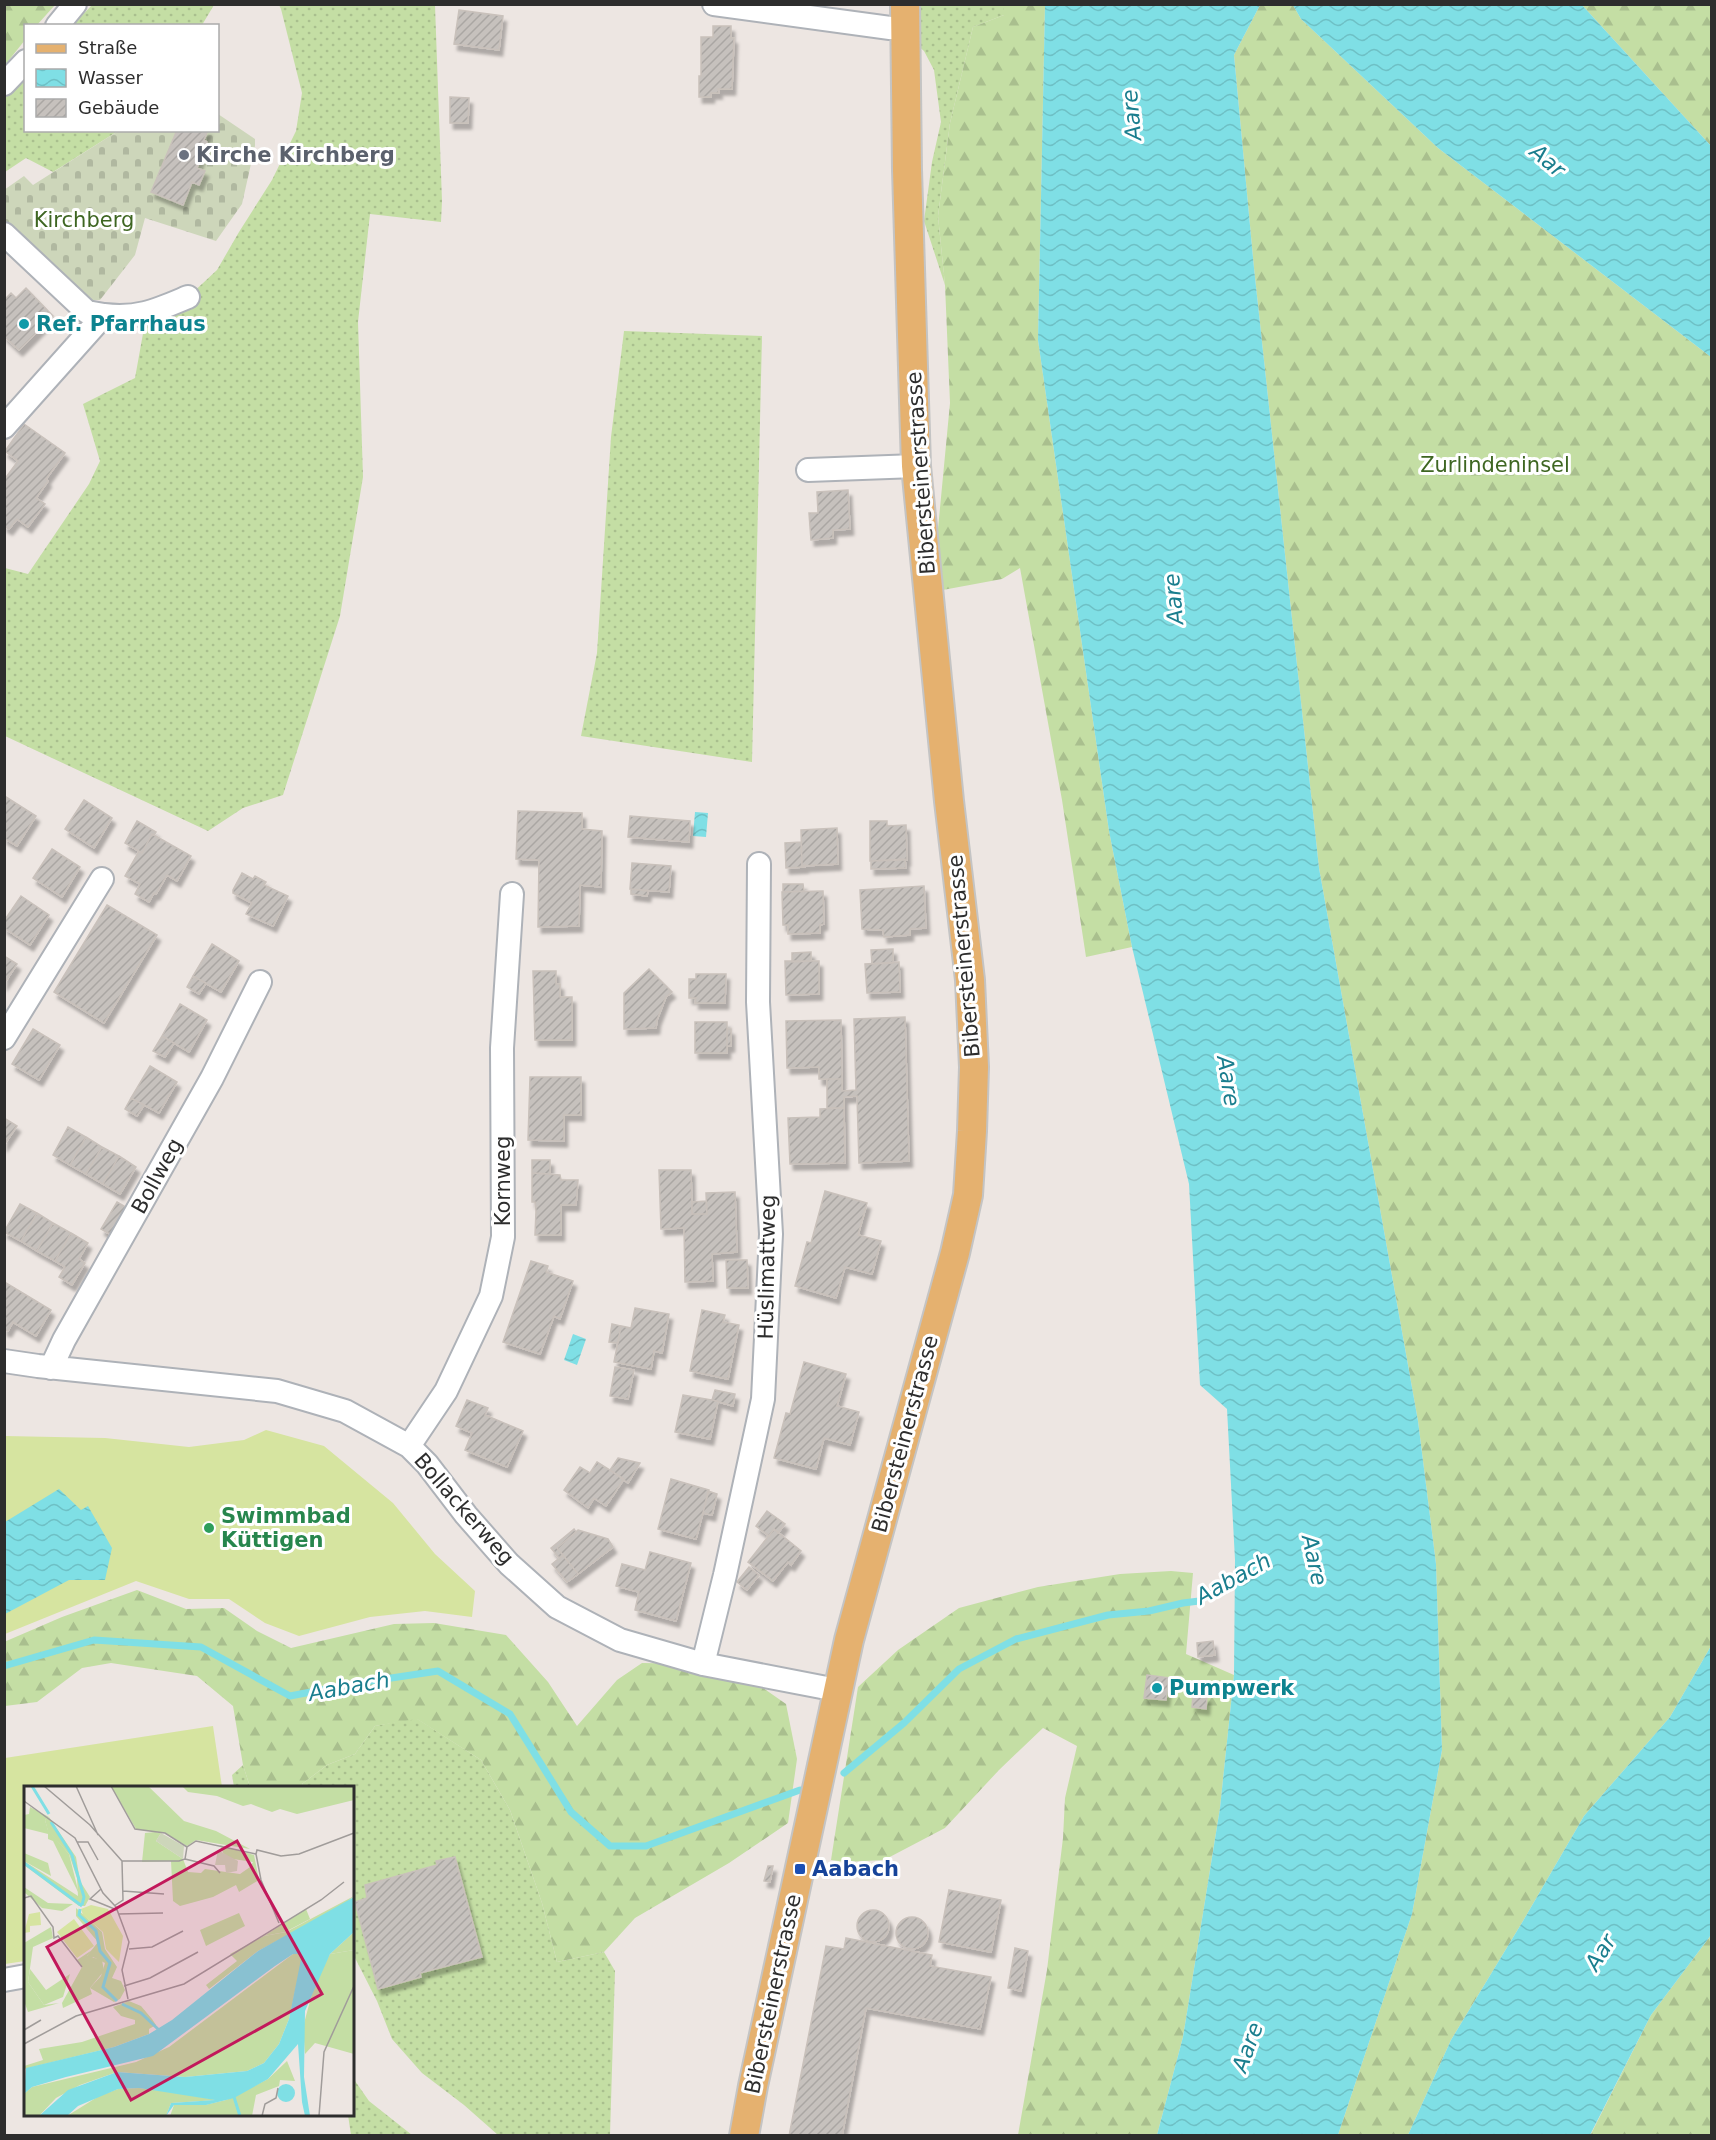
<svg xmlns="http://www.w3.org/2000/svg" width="1716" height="2140" viewBox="0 0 1716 2140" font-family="'DejaVu Sans',sans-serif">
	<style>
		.grass { fill: url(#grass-dots) }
		.forest { fill: url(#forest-firs) }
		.cemetery { fill: url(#cemetery-stones) }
		.pitch { fill: #d6e4a0 }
		.water { fill: url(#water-waves) }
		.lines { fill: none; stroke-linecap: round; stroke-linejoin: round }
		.stream { stroke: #7fdfe5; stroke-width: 7 }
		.building { fill: url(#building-hatch); stroke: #c9c1bb; stroke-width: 1.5; filter: url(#shadow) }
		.minor-casing { stroke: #aeb2b8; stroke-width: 26 }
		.major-casing { stroke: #c4c4c4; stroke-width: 32 }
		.minor { stroke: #fff; stroke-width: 22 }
		.major { stroke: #e5b16f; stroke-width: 28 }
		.worship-dot { fill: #6b7280; stroke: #fff; stroke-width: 2 }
		.culture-dot { fill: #0f9aa8; stroke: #fff; stroke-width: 2 }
		.leisure-dot { fill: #2e9e5b; stroke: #fff; stroke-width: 2 }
		.transit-dot { fill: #1a4fb4; stroke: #fff; stroke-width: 2 }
		.labels { text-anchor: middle; stroke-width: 6; stroke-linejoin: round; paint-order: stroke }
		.worship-label { font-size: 21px; font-weight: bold; fill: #5b616d; stroke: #fff; text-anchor: start }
		.park-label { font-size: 21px; fill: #3e6622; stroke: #fff }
		.culture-label { font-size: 21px; font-weight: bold; fill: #0d838f; stroke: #fff; text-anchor: start }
		.street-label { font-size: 21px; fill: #2d2d2d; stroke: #fff }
		.leisure-label { font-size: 21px; font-weight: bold; fill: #27864d; stroke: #fff; text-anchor: start }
		.transit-label { font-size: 21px; font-weight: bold; fill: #164399; stroke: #fff; text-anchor: start }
		.water-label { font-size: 22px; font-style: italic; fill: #1a7e8e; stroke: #fff }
		.inset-river { fill: none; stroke: #7fdfe5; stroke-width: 3 }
		.inset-road { fill: none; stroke: #a09c9a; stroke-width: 1.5 }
		.view { fill: #c2185b; fill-opacity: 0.15; stroke: #c2185b; stroke-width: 3 }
		.inset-edge { fill: none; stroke: #2d2d2d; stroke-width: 3 }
	</style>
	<defs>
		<pattern id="grass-dots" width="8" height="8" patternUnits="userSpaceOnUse" patternTransform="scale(1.5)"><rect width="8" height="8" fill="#c4dea4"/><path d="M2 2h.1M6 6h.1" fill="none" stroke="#a9bf8e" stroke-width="1.8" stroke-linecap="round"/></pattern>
		<pattern id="forest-firs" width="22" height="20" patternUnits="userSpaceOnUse" patternTransform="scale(1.5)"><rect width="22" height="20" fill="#c4dea4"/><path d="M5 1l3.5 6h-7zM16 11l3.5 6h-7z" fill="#a9bf8e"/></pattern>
		<pattern id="cemetery-stones" width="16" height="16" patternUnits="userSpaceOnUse" patternTransform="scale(1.5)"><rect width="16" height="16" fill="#cdd6ba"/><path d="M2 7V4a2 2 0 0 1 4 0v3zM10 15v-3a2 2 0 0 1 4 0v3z" fill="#b0b8a0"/></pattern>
		<pattern id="water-waves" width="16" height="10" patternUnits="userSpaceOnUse" patternTransform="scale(1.5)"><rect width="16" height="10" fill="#7fdfe5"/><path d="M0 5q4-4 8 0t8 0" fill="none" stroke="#6ec0c5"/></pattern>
		<pattern id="building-hatch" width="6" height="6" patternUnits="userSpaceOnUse" patternTransform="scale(1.5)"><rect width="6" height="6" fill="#c6c1bd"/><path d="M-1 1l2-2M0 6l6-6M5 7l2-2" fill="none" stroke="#aaa6a3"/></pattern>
		<filter id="shadow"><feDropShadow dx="3.5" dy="6" stdDeviation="1.5" flood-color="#0004"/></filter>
	</defs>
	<rect width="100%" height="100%" fill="#ede6e2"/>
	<path class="grass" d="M92,5V4L214,5L202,25H73Z
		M279,5H435L442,201L441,222L370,214L358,322L363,477L340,616L283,795L243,808L208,831L5,736V568L28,574L89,484L100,461L83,404L135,378L144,328L188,297L217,270L239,232L272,180L296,131L302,93L281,9Z
		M916,5H1004V15L973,27L950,123L938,216L945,285L924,221L932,162L941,122L934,70L924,51L917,45Z
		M25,77L26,130L118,131L53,172L26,158L5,172L4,99Z
		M624,331L762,336L752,762L581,736L597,653L611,437Z
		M416,1718L481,1760L510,1810L542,1903L557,1962L604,1952L615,1971L610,2135H498L464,2105L422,2073L392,2039L377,2001L353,1954L352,1788L304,1787L302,1784L327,1765L355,1754L375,1726Z
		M243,1765L250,1787H234L232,1775Z
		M353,2078L369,2101L412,2135H351L348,2115L352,2114Z"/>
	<path class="forest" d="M5,4L55,5L37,25L26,26L25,40L5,65Z
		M1004,5H1045L1038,340L1109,831L1132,947L1086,957L1062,800L1020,568L1002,579L932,592L950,403L945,285L938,216L950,123L973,27L1004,15Z
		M1260,5H1293L1301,19L1438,148L1711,357V1646L1670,1717L1584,1816L1523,1921L1451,2040L1408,2135H1338L1412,1914L1442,1750L1436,1564L1418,1421L1319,868L1254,268L1234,55Z
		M1582,5H1711V146Z
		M1171,1571L1193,1573L1186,1654L1234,1675L1220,1808L1183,2037L1157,2135H1018L1047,1970L1063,1838L1065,1798L1077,1746L1043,1728L999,1770L945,1828L884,1860L846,1862L831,1860L858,1687L898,1650L959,1608L1038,1587L1120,1574Z
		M137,1590L186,1609L224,1608L257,1631L291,1648L394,1624L434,1623L506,1635L548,1682L577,1726L617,1680L642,1663L703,1664L740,1672L786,1704L797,1759L788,1823L729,1863L635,1918L604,1952L557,1962L542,1903L510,1810L481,1760L417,1719L375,1726L355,1754L327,1765L302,1784L304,1787H250L243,1765L233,1706L197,1676L111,1663L82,1668L37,1702L5,1706L4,1642L62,1617Z
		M1711,1935V2135L1590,2136L1651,2015Z"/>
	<path class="cemetery" d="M218,114L255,139V146L242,204L216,241L145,218L135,255L100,300H87L5,224L4,190L24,176L33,185L118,131L218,130Z"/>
	<path class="pitch" d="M266,1430L324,1446L393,1503L435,1554L475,1591L472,1617L425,1611L370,1617L299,1636L265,1623L229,1599H189L136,1581L5,1634V1436L105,1438L189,1447L244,1440Z
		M213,1726L222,1787L26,1788L25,1961L5,1964V1758Z"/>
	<path class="water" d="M1045,5H1260L1234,55L1254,268L1319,868L1418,1421L1436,1564L1442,1750L1412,1914L1338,2135H1157L1183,2037L1220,1808L1234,1675L1235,1560L1227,1409L1200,1385L1189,1184L1132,947L1109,831L1038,340Z
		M1293,5H1582L1711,146V357L1438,148L1301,19Z
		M695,812L708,813L706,837L693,836Z
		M573,1334L586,1339L577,1365L564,1360Z
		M59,1489L81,1510L88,1506L112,1548L105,1580H69L5,1614V1522Z
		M1711,1646V1935L1651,2015L1590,2135H1408L1451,2040L1523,1921L1584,1816L1670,1717Z"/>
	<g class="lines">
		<path class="stream" d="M4,1666L94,1640L201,1647L290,1696L358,1683L438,1671L510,1714L571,1812L610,1846H646L800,1790
			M844,1773L904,1723L959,1669L1016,1639L1108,1615L1149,1611L1183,1603L1199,1601L1241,1576"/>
	</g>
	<path class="building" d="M459,10L503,16L499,50L454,44Z
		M713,26H731V38H734L732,89H718L719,93H711V97H699V76H701V37H713Z
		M450,97L469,98L468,123H450Z
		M177,130H208L204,140L207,142L197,168L205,171L199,185L192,182L183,205L151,192Z
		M26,288L53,316L19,350L4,336V300L11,293L16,298Z
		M24,424L65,453L46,479L48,481L36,498L45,504L28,527L17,519L9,529L4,526V480L18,461L5,451Z
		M848,490L850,529L833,530V538L811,540L809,513H818L817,492Z
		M6,797L36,816L17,846L4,838V800Z
		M84,800L112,818L94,848L65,829Z
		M518,811L582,813V829L602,831L601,887L580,885L579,926L538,927L539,860L516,859Z
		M630,816L690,821L689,842L628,837Z
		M137,821L156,832L154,835L152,834L142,853L125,843Z
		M870,821H887V826L906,825L907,860L870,861Z
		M837,828L838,864L802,866L801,830Z
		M152,834L191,856L177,881L167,875L156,894L154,893L149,902L135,894L140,884L125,876L139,851L142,853Z
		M801,842L802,866L805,865V867L786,868L785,843Z
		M52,849L80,867L62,897L33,878Z
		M905,859L906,868L871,869V861Z
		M632,863L671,866L669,892L630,889Z
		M242,873L253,879L255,876L266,882L264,885L288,896L273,926L246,914L252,903L233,893V890Z
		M783,884H803L804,891L783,892Z
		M924,886L926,928L910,929V935L884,937L883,930L862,929L860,890Z
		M631,889L648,891L647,896L631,894Z
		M823,891L824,924L820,925V933L788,934V925H783L782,892Z
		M21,896L49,915L30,945L4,928V921Z
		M107,905L157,935L104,1023L54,992Z
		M212,944L239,961L221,992L193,976Z
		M893,949V963L872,964L871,950Z
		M811,952V961L792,962V953Z
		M4,956L17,964L4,984Z
		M785,961H819V994L786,995Z
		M899,962L900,992L867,993L865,964Z
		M649,969L672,992L666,997L657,1020L656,1028L624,1029V993Z
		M533,971H556V984H560V997H572V1040H535Z
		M696,974H726L725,1003H695L696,998H689V979H696Z
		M193,976L206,983L199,994L187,987Z
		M180,1004L207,1020L189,1052L162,1036Z
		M905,1017L909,1161L859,1163L857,1096L844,1097V1108H827V1079H842V1091L856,1090L854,1019Z
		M841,1020L842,1079H819V1067L787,1068L786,1021Z
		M695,1022H727V1053H695Z
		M33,1029L60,1045L39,1080L12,1064Z
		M727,1029H731V1046H727Z
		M162,1036L174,1043L165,1057L153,1051Z
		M150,1066L177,1082L159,1113L131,1098Z
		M530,1077H581V1115H564V1141L528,1140Z
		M131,1098L144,1105L137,1116L125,1109Z
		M844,1108L845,1163L790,1164L788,1118L820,1117V1109Z
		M4,1118L17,1126L4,1145Z
		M68,1127L86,1137L70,1165L53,1155Z
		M86,1137L102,1147L86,1174L70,1165Z
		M102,1147L119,1156L103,1184L86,1174Z
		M119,1156L136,1167L120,1194L103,1184Z
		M532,1160H550V1174L532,1173Z
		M659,1170H691L692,1214H707L706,1193L735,1192L737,1252L712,1254L713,1281L685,1282L684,1228L661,1229Z
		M532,1173L560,1175L561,1180H578L576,1205H561V1235H535L536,1211L535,1202H532Z
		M825,1191L867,1203L858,1235L881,1241L872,1274L845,1267L836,1298L795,1286L807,1242L811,1243Z
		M706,1201L707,1214H692V1202Z
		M117,1202L129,1209L113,1236L101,1229Z
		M20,1204L37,1213L21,1241L4,1232Z
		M37,1213L53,1223L37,1251L21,1241Z
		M53,1223L71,1233L55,1261L37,1251Z
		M71,1233L88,1243L79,1259L85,1263L72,1285L59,1277L65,1267L55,1261Z
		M726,1260H747L748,1288H727Z
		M531,1261L548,1266L546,1272L573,1281L560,1319L554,1316L540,1354L503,1342Z
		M6,1283L51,1310L36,1336L13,1322L8,1331L4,1330V1286Z
		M635,1308L669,1314L662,1353L654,1351L651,1369L614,1362L621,1326L631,1328Z
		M702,1310L725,1315L723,1322L739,1325L728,1379L690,1371Z
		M612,1324L621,1326L618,1343L609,1342Z
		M804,1362L846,1374L837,1406L859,1412L850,1445L824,1438L816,1469L774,1458L786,1413L790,1414Z
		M615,1367L634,1370L628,1399L610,1396Z
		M715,1390L735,1394L733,1406L712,1400Z
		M683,1395L718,1401L710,1439L675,1432Z
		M467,1400L488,1408L485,1415L523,1431L507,1467L465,1450L472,1433L456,1426Z
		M618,1458L640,1463L628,1483L610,1470Z
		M597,1462L624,1479L606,1506L594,1498L588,1508L564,1490L580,1467L590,1473Z
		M671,1479L709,1490L696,1539L658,1529Z
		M708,1491L717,1494L712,1515L703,1513Z
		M767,1511L785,1524L778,1533L774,1529L769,1536L756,1526Z
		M574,1529L576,1532L557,1548L563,1555L559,1558L551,1548Z
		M774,1529L801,1551L791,1565L788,1562L773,1581L748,1562Z
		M578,1530L608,1539L613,1547L578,1574L557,1548Z
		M650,1552L691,1563L676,1621L635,1610L639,1592L616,1586L622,1564L645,1570Z
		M563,1555L578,1574L567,1582L552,1564Z
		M749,1567L759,1575L747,1590L737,1582Z
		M1213,1641L1215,1655L1198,1657L1197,1643Z
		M1147,1675L1169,1678L1166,1700L1144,1698Z
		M1193,1695L1207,1697L1206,1709L1192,1707Z
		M455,1857L482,1957L420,1973L421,1977L378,1989L355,1902L367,1898L365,1885L437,1865L436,1861Z
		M768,1866H773L770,1882L764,1881Z
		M949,1890L1001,1900L991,1952L939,1942Z
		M857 1926a16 16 0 1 1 32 0a16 16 0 1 1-32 0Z
		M896 1933a16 16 0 1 1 32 0a16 16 0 1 1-32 0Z
		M846,1938L932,1955L930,1966L991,1977L980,2029L866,2008L842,2136H789L826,1946L844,1949Z
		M1015,1948L1028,1951L1021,1991L1008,1988Z"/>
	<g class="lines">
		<g class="minor-casing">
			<path id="minor" d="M714,4L890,28H906
				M57,26L75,4
				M4,84L26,61
				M4,234L87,312L104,315
				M4,427L104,315C139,319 157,310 188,297
				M808,470L916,466
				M4,1038L102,879
				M4,1361L38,1366L277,1391L345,1411L409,1446L427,1464L466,1515L509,1564L557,1607L620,1640L703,1664L837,1690
				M51,1368L64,1340L212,1078L260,982
				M409,1446L446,1391L491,1296L503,1237L502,1048L512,894
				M703,1664L725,1575L763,1399L771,1234L758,1002L759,864
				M4,1980L26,1976"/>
		</g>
		<g class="major-casing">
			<path id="major" d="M744,2136L753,2086L849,1640L955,1253L968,1195L972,1131L974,1067L970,980L949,801L916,466L907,170L905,4"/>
		</g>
		<use href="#minor" class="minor"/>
		<use href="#major" class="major"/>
	</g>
	<circle class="worship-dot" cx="184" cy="155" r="6"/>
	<g class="culture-dot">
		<circle cx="24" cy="324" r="6"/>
		<circle cx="1157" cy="1688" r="6"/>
	</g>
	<circle class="leisure-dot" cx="209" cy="1528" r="6"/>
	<rect class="transit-dot" x="794" y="1863" width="12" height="12" rx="3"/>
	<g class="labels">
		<g class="worship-label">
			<text x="196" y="162">Kirche Kirchberg</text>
		</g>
		<g class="park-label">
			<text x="84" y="227">Kirchberg</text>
			<text x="1495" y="472">Zurlindeninsel</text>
		</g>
		<g class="culture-label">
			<text x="36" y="331">Ref. Pfarrhaus</text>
			<text x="1169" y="1695">Pumpwerk</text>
		</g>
		<g class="street-label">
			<text transform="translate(921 473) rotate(-94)" y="7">Bibersteinerstrasse</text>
			<text transform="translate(964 956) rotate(-95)" y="7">Bibersteinerstrasse</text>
			<text transform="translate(157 1176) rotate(-61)" y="7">Bollweg</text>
			<text transform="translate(503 1181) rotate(-90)" y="7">Kornweg</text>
			<text transform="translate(767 1267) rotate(-89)" y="7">Hüslimattweg</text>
			<text transform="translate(905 1434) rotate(-75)" y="7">Bibersteinerstrasse</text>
			<text transform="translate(464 1509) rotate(49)" y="7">Bollackerweg</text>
			<text transform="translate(773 1994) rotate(-78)" y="7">Bibersteinerstrasse</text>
		</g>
		<g class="leisure-label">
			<text x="221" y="1523">Swimmbad<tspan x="221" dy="24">Küttigen</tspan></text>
		</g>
		<g class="transit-label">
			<text x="812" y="1876">Aabach</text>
		</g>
		<g class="water-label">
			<text transform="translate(1131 115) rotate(-95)" y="8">Aare</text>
			<text transform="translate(1548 160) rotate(40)" y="8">Aar</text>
			<text transform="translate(1173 599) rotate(-95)" y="8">Aare</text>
			<text transform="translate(1229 1081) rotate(81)" y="8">Aare</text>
			<text transform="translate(1315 1560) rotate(78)" y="8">Aare</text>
			<text transform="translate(1233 1578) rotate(-29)" y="8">Aabach</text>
			<text transform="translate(349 1686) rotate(-10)" y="8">Aabach</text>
			<text transform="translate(1600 1952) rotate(-58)" y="8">Aar</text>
			<text transform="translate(1247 2047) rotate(-70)" y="8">Aare</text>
		</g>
	</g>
	<g transform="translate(24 1786)">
		<rect width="330" height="330" fill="#ede6e2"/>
		<path d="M6,21L25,31L21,34L24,44L45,68L55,108L29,55L24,53V48L0,42V29L5,28ZM131,46L137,47L132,55L159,73L164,86L177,87L181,83L216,88L226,81L229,76L209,73L200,69L196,59L230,69L235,94L215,106L212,99L189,111L156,120L149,115L147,75L118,76L121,47ZM0,67L24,77L27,90L0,75ZM282,123L286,133L261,146L240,150ZM215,127L221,140L182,160L176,144ZM68,164L63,170L78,174L80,185L66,202L68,208L39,222L38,217L58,181L53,174ZM6,183L22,204L46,188L39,211L20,219L4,196Z" fill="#c4dea4"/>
		<path d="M87,0H124L160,35L192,45L226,63L172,54L163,60L141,47L112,43ZM158,0H330V14L273,28L256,23L248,26L227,18L219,20L193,10L164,6ZM25,31L52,71L56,95L66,111L61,120H55L0,79V75L54,110L53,92L45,68L24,45L21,34ZM0,101L24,117L49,118L38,125L18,122L0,106ZM330,110L318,120L234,165L185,203L182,199L213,175L206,168L240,150L262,146ZM52,122L78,146L81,163L93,181L88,192L97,195L101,204L96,213L90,216L66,202L77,190L81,177L69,171L62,179L63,170L74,156L52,130ZM27,141L29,152L9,161L4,196L20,219L35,217L4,226L0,215V157ZM330,164V268L291,257L281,268L279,241L292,193L306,168ZM269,168H279L265,233L255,258L240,277L223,285L161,291L93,286L56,299L32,312L15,330H0V308L8,301L112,276L145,261ZM105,215L117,220L128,233L132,239L125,243V248L90,261L0,283V280L19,274L15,263L58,256L111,238V234L97,230L89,221ZM263,275L271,295L256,294L255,300L232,309L228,330H146L150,319H181L202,314L244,293ZM115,302L153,307L193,314L147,317L142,330H43L75,310L94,303Z" fill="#c4dea4"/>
		<path d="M330,146V164L306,168Z" fill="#c4dea4"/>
		<path d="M137,47L160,60L159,73L132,55ZM194,64L214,75L213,85L202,87L201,79H191Z" fill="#cdd6ba"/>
		<path d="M67,119L84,123L99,150L95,176L82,163L79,146L59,129L57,123ZM16,126L17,139L6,140V146L0,147L5,128ZM50,133L70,160L53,172L33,146Z" fill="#d6e4a0"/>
		<path d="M330,111V146L306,168L281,225L280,291L286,330H281L278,316L274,258L244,293L210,312L182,319H150L142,330L147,317L191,314L115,302L94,303L54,320L43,330H15L44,304L93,286L161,291L223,285L240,277L255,258L265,233L278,168H269L251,180L129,270L42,291L8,301L0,308L2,282L90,261L125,248L148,234L234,165ZM253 307a9 9 0 1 1 18 0a9 9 0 1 1-18 0Z" fill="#7fdfe5"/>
		<path class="inset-river" d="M8,0L25,28M27,36L48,69L60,111L58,119M0,77L58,120M56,123L55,129L72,145L76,165L86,177L79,201L93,215M98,218L117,227L135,244M210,311L216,330"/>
		<path class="inset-road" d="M20,0L66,39L98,75H155L161,73L163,61L172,55L232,68M52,0L74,49M87,0L111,43L141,47L163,61M0,15L51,52L79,107L92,121L105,156L98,184L104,213M53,56H64L74,74M232,68L233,64L257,70L275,68L330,47M232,68L237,94L255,137M161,73L190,80L196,87M77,103L66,113L93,124M99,105L140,108M0,112L7,110L29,141L30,152L34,150L58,181M90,120L99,114L98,75M94,128L139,127M105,163L128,161L159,145M100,200L126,192L174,166M0,244L17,234M0,258L52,230L160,198L297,114L320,96M238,330L241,318L252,312L254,302M295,330L300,266L330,200"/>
		<path class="view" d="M213,55L298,208L107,314L23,161Z"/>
		<rect width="330" height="330" class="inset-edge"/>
	</g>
	<rect width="1716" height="2140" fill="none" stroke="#2d2d2d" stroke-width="12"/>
	<rect x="24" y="24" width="195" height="108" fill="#ffffff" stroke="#ababab" stroke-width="1.5"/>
	<rect x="36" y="44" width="30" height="9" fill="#e5b16f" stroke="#ababab" stroke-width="1.5"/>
	<text x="78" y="54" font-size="18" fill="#2d2d2d">Straße</text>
	<rect x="36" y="69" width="30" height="18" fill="url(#water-waves)" stroke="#ababab" stroke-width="1.5"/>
	<text x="78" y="84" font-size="18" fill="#2d2d2d">Wasser</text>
	<rect x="36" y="99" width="30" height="18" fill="url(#building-hatch)" stroke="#ababab" stroke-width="1.5"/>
	<text x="78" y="114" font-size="18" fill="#2d2d2d">Gebäude</text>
</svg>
